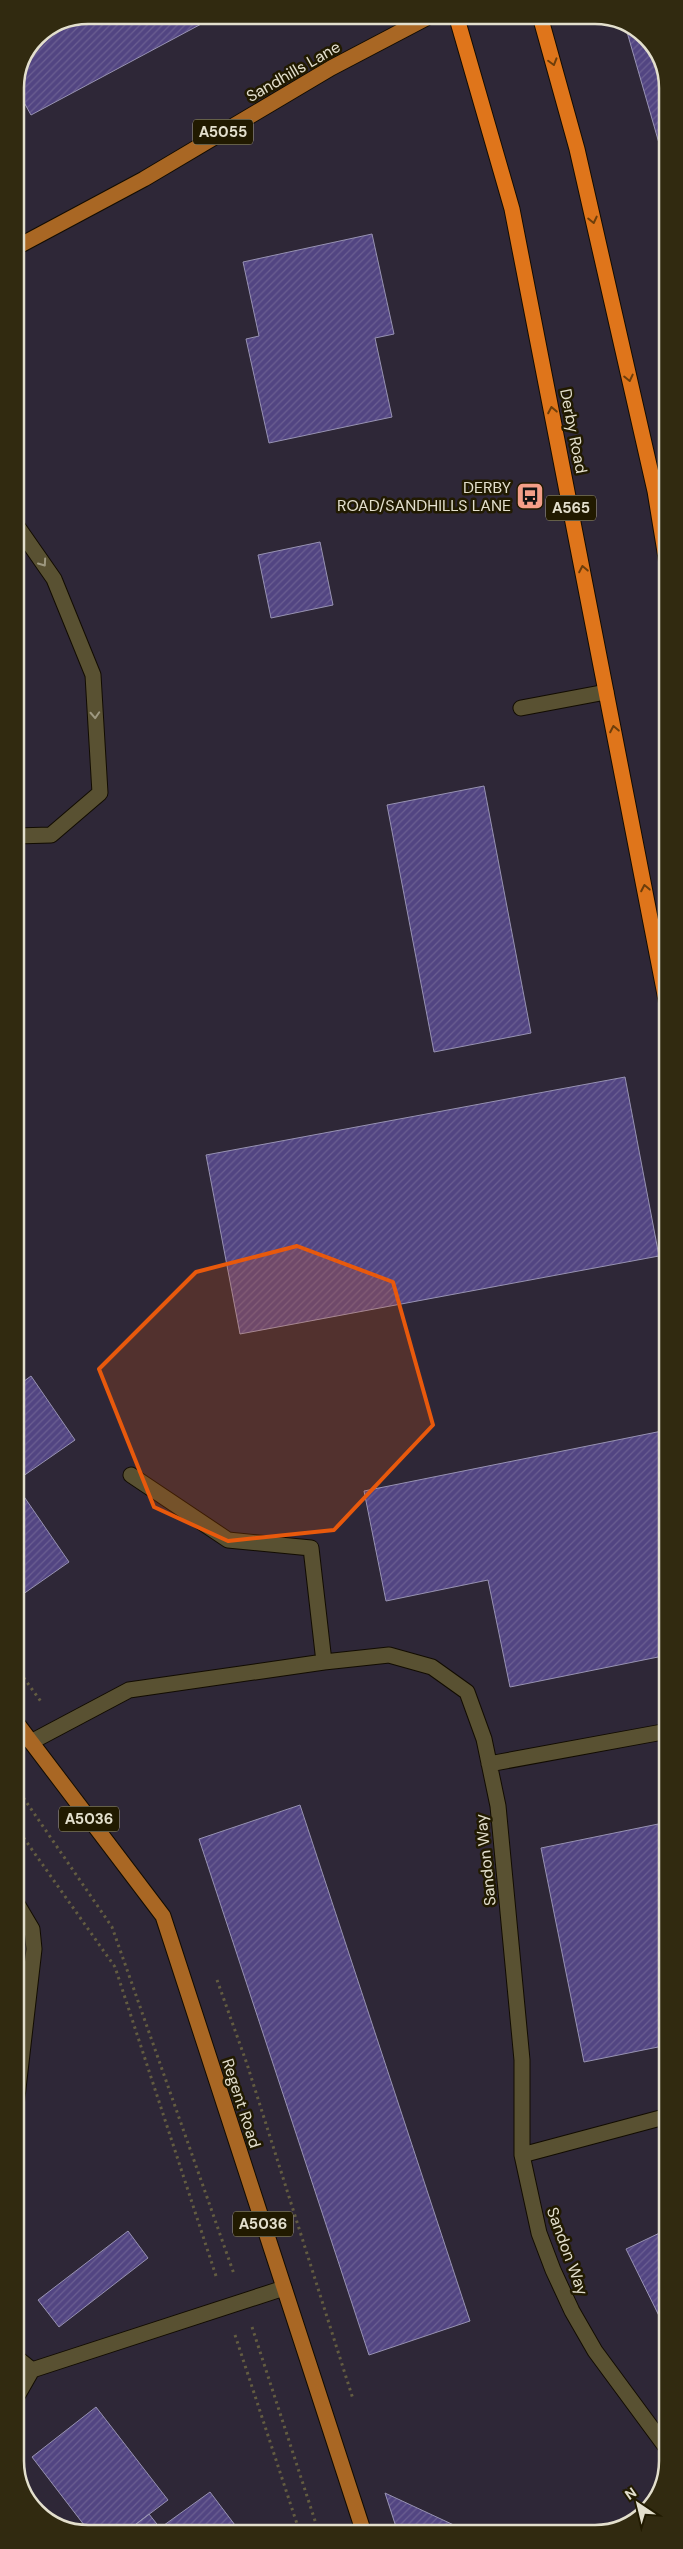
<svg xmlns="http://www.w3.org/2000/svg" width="683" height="2549" viewBox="0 0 683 2549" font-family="'DM Sans',sans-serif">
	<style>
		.industrial { fill: #2e2737 }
		.building { fill: url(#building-hatch); stroke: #9792b2 }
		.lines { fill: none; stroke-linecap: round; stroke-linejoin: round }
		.minor-casing { stroke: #120c00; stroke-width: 17 }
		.major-casing { stroke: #120c00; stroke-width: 17 }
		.highway-casing { stroke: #120c00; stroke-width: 17 }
		.path { stroke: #635c41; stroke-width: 3; stroke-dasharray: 2.5 4; stroke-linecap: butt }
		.minor { stroke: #595132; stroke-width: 15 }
		.major { stroke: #a96724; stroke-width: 15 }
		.highway { stroke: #df751b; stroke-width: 15 }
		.oneway { stroke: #6d3e0b }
		.oneway2 { stroke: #9e9880 }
		.marked { fill: #e8590c; fill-opacity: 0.2; stroke: #e8590c; stroke-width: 4; stroke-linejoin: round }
		.labels { text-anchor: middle; stroke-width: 5; stroke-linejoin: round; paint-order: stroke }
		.shield { fill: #211a00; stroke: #a9a490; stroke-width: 1 }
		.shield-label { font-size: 15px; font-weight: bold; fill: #e3dfcd }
		.street-label { font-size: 16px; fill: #e3dfcd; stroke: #211a00 }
		.poi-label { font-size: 16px; fill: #e3dfcd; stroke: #211a00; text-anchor: end }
		.rim { fill: none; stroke: #e3dfcd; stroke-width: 2.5 }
	</style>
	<defs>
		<pattern id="building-hatch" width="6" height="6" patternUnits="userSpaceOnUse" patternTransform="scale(1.25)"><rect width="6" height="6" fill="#524582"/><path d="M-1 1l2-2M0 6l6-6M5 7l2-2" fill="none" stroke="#6b5f92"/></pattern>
	</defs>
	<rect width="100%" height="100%" fill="#2b2304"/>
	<path class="industrial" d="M87,15L605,16L644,33L667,73L668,2462L653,2506L610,2533L82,2534L40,2516L16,2476L15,87L36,36Z"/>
	<path class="building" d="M87,15H218L31,115L15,86L36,36Z
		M625,25L644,33L667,73V171Z
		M372,234L394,334L375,338L392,417L269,443L246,339L259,336L243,262Z
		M320,542L333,605L271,618L258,555Z
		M484,786L531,1033L434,1052L387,805Z
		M625,1077L659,1256L240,1334L206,1155Z
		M31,1376L75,1440L16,1481V1387Z
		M667,1430L668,1655L510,1687L488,1580L386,1601L364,1491Z
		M16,1485L69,1562L16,1599Z
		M300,1805L470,2321L369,2355L199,1839Z
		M668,1822V2045L584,2062L541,1848Z
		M668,2229V2334L626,2249Z
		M128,2231L148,2258L59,2327L38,2300Z
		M96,2407L168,2500L123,2534H91L32,2457Z
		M210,2492L241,2533L153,2534L160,2528Z
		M385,2493L471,2533H398Z
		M149,2514L160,2528L153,2534H123Z"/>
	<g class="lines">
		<g class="minor-casing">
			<path id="minor" d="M15,523L54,579L93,675L100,793L51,835L15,836
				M521,708L606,692
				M131,1475L228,1540L311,1548L324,1662
				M31,1742L129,1690L324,1662L389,1655L432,1667L467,1692L484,1739L498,1806L522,2060V2155L539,2233L553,2270L572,2311L595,2351L668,2450
				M489,1764L668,1731
				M16,1902L32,1929L34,1949L16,2106
				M522,2155L668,2116
				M16,2357L32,2370
				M16,2398L32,2370L284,2288"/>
		</g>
		<g class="major-casing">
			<path id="major" d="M15,248L144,179L331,68L432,15
				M16,1722L163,1916L364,2533"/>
		</g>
		<g class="highway-casing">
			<path id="highway" d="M456,15L512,209L667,1005
				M540,16L577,149L655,491L667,564"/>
		</g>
		<path class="path" d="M16,1667L42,1703
			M16,1787L112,1927L234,2274
			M16,1827L115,1967L217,2279
			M217,1980L247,2064L353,2399
			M252,2327L319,2533
			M235,2335L300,2533"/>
		<use href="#minor" class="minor"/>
		<use href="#major" class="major"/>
		<use href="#highway" class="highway"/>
	</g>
	<defs><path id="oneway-chevron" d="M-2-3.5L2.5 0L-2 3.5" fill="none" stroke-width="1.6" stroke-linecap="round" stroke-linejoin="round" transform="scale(1.25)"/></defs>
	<g class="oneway">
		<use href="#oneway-chevron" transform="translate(553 62) rotate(74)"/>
		<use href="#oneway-chevron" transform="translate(593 220) rotate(77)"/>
		<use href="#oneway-chevron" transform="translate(629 378) rotate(77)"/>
		<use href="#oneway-chevron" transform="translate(552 410) rotate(-101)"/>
		<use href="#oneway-chevron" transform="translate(583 569) rotate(-101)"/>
		<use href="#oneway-chevron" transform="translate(614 729) rotate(-101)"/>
		<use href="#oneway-chevron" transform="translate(645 888) rotate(-101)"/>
	</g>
	<g class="oneway2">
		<use href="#oneway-chevron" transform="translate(43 563) rotate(55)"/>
		<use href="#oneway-chevron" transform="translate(95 715) rotate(87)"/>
	</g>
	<path class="marked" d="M297,1246L393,1282L433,1425L334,1530L228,1541L154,1507L99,1369L196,1272Z"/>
	<defs>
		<g id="bus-square" transform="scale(1.4375)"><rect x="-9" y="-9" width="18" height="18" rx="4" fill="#f49e88" stroke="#211a00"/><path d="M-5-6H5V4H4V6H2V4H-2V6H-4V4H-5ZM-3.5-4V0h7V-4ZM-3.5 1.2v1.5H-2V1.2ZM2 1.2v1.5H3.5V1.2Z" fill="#111"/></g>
	</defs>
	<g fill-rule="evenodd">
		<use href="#bus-square" x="530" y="496"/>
	</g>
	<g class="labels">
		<g class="shield">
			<rect x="193" y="119.5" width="60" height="25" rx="4"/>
			<rect x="546" y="495.5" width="50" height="25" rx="4"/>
			<rect x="59" y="1806.5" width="60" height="25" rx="4"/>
			<rect x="233" y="2211.5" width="60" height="25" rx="4"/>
		</g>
		<g class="shield-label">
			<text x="223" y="137">A5055</text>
			<text x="571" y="513">A565</text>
			<text x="89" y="1824">A5036</text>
			<text x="263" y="2229">A5036</text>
		</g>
		<g class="street-label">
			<text transform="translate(293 71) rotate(-30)" y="6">Sandhills Lane</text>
			<text transform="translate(574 431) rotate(79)" y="6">Derby Road</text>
			<text transform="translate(485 1860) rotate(-96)" y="6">Sandon Way</text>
			<text transform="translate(242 2103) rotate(72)" y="6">Regent Road</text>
			<text transform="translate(568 2251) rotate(70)" y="6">Sandon Way</text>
		</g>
		<g class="poi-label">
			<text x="511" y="493">DERBY<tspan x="511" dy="18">ROAD/SANDHILLS LANE</tspan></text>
		</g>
	</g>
	<path d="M0 0H683V2549H0ZM88 24H595A64 64 0 0 1 659 88V2461A64 64 0 0 1 595 2525H88A64 64 0 0 1 24 2461V88A64 64 0 0 1 88 24Z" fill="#312a10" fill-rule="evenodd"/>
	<path class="rim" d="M88 24H595A64 64 0 0 1 659 88V2461A64 64 0 0 1 595 2525H88A64 64 0 0 1 24 2461V88A64 64 0 0 1 88 24Z"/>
	<g transform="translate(638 2504) rotate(325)" stroke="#211a00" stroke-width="4" paint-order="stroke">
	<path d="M0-4L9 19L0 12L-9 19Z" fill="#e3dfcd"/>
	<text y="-8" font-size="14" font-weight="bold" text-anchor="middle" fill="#e3dfcd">N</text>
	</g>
</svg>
